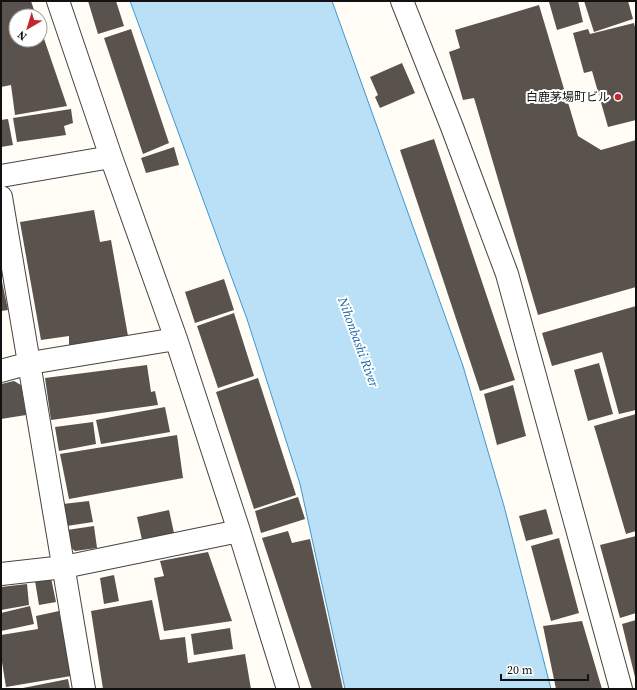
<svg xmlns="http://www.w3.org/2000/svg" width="637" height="690" viewBox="0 0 637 690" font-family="'Source Serif 4','Noto Sans JP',serif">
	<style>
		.water { fill: #b9e0f7; stroke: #3f96cf }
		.building { fill: #5a524d }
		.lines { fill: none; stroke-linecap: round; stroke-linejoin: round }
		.minor-casing { stroke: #444; stroke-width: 24 }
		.minor { stroke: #fff; stroke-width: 22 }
		.poi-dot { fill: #c4262e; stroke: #fff; stroke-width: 1.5 }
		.labels { text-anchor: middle; stroke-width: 4; stroke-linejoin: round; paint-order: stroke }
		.poi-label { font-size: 12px; fill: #111; stroke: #fff; text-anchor: end }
		.water-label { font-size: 13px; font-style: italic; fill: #1768a6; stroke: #fff }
	</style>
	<rect width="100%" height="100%" fill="#fffdf5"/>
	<path class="water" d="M130,1H332L463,366L504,506L551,689H345L300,484L247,319Z"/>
	<path class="building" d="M1,1H31L36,16H16V40H40V27L67,106L15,115L11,85L1,87Z
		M88,1H116L124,26L98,34Z
		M552,1H578L583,22L557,30L549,2Z
		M584,1H628L633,19L594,32Z
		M539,5L578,136L601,150L636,140V287L538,315L474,98L463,100L449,52L460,48L455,30Z
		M634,23L636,31V120L608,127L592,71L584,73L573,33L588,29L590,34Z
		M131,29L169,143L143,154L104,38Z
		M402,63L415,93L380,108L375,97L378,95L370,77Z
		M71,109L73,123L64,126L66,135L17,142L13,118Z
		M8,119L13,145L1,147V120Z
		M434,139L515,380L480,391L400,150Z
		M174,147L179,165L146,173L141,158Z
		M94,210L100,242L111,240L128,336L69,345V336L41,340L20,222Z
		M1,277L8,310L1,311Z
		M224,279L234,310L195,323L185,292Z
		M636,306V410L619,414L602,352L552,366L542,333Z
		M234,313L254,376L218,388L197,326Z
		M599,363L613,414L588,421L574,370Z
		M147,365L151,392L155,391L158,405L51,420L45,378Z
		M258,378L296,495L254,509L216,392Z
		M14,381L21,385L26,415L1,419V384Z
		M513,385L526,436L497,445L484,394Z
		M165,407L170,432L101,444L96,420Z
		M636,414V531L626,534L594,426Z
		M93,422L96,444L59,451L55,427Z
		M177,435L183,478L69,499L60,454Z
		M298,497L305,519L261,533L255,511Z
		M89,501L93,522L67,526L63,504Z
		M546,509L553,534L526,541L519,516Z
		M169,510L174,533L142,540L137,517Z
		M94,526L97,548L75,551L70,547L67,530Z
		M288,531L292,543L310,539L343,689H312L262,538Z
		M636,536V613L620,618L600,545Z
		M559,538L579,613L551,621L531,546Z
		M208,552L232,621L164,631L154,578L164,576L160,561Z
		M114,575L119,601L104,604L100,578Z
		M51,578L56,602L39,605L35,581Z
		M27,584L29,605L1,610V587Z
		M152,600L160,640L185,637L188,663L245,654L251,689H103L91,611Z
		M30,606L34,624L1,631V613Z
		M59,611L71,676L6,687L1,656V635L38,629L36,616Z
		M636,620V677H635L622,624Z
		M582,621L602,689H556L543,626Z
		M230,628L233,649L194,655L191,634Z
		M68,679L70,689H23V688Z"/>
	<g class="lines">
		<g class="minor-casing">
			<path id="minor" d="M58,1L111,157L176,339L239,531L288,689
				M402,1L452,127L507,274L621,689
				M1,176L111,157
				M1,197L84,689
				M1,371L30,363L176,339
				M1,574L64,567L239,531"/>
		</g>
		<use href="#minor" class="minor"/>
	</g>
	<circle class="poi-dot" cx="618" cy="97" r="4"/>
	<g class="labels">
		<g class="poi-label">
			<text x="610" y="101">白鹿茅場町ビル</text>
		</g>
		<g class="water-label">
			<text transform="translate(359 342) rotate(70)" y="5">Nihonbashi River</text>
		</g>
	</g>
	<rect width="637" height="690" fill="none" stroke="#111111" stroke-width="4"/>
	<g transform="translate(28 28) rotate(218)"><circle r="19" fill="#ffffff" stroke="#a0a0a0"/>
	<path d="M0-3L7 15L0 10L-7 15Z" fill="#c4262e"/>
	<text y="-6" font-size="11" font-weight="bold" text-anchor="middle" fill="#111111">N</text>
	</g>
	<path d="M501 674v6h87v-6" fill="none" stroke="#111111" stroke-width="2"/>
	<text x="507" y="674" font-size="12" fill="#111111" stroke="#ffffff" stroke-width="3" paint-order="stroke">20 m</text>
</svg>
